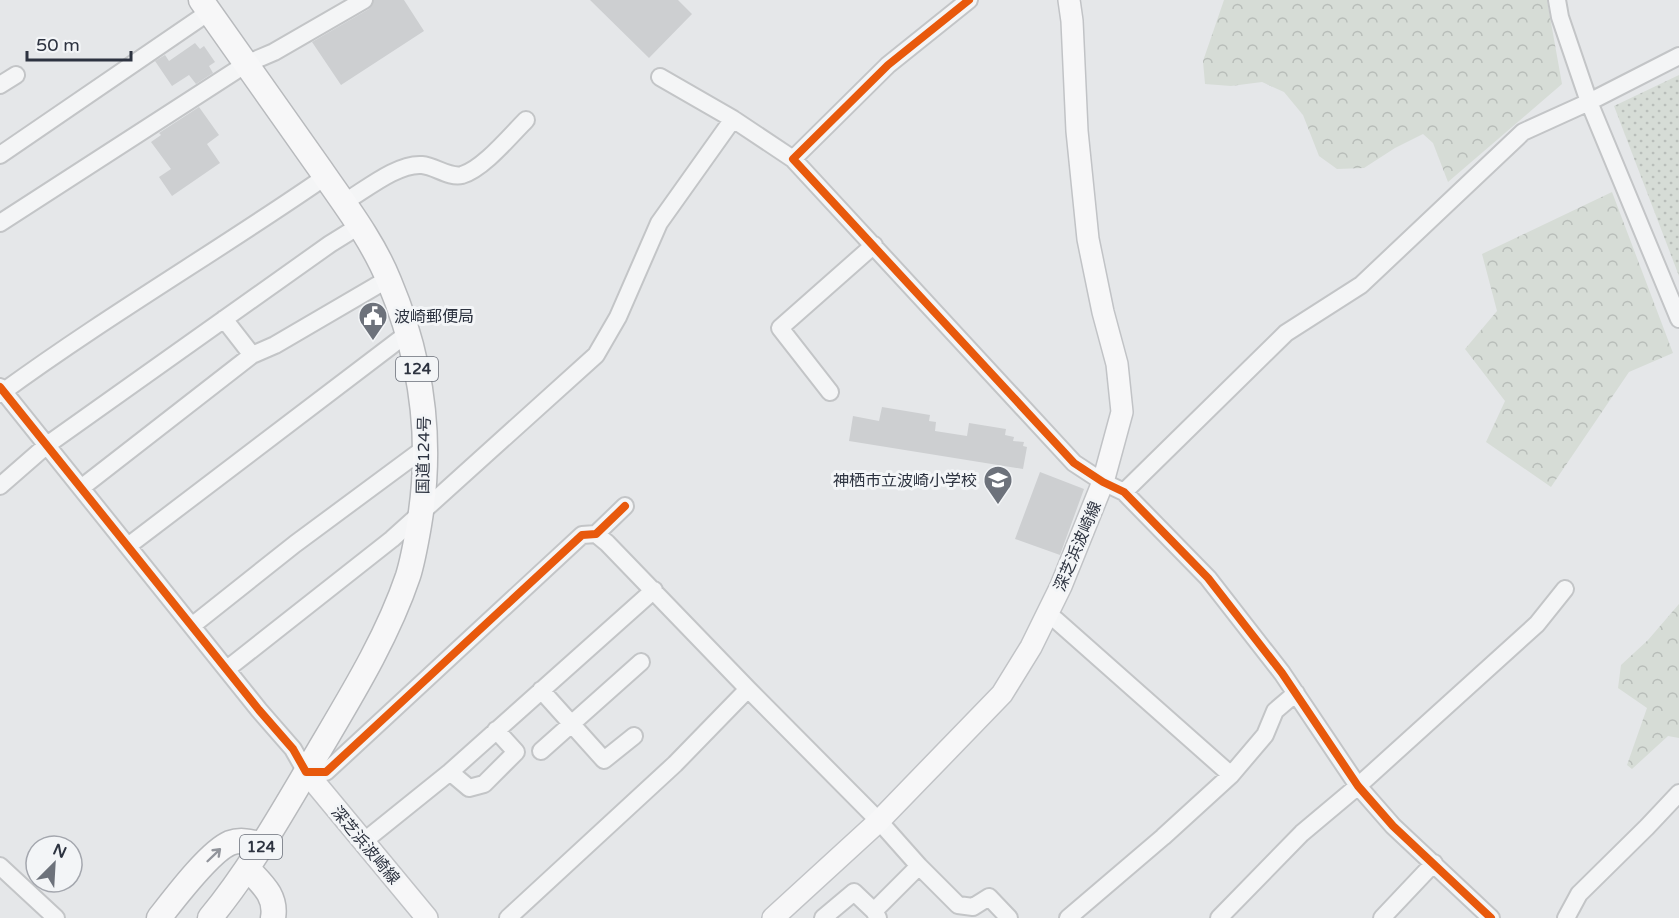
<svg xmlns="http://www.w3.org/2000/svg" width="1679" height="918" viewBox="0 0 1679 918" font-family="'Varela Round','Noto Sans JP',sans-serif">
	<style>
		.grass { fill: url(#grass-dots) }
		.forest { fill: url(#forest-crowns) }
		.building { fill: #cdcfd1 }
		.lines { fill: none; stroke-linecap: round; stroke-linejoin: round }
		.minor-casing { stroke: #c3c5c7; stroke-width: 20 }
		.major-casing { stroke: #c1c3c6; stroke-width: 24 }
		.highway-casing { stroke: #b8babd; stroke-width: 27 }
		.minor { stroke: #f4f5f6; stroke-width: 16 }
		.major { stroke: #f7f7f8; stroke-width: 21 }
		.highway { stroke: #f7f7f8; stroke-width: 24 }
		.cycleway-casing { stroke: #f3f5f7; stroke-width: 11 }
		.cycleway { stroke: #e8590c; stroke-width: 8 }
		.oneway { stroke: #92959c }
		.labels { text-anchor: middle; stroke-width: 6; stroke-linejoin: round; paint-order: stroke }
		.shield { fill: #f3f5f7; stroke: #686d77; stroke-width: 1.5 }
		.shield-label { font-size: 15px; font-weight: bold; fill: #2d3340 }
		.poi-label { font-size: 16px; fill: #2d3340; stroke: #f3f5f7; text-anchor: start }
		.street-label { font-size: 16px; fill: #2d3340; stroke: #f3f5f7 }
	</style>
	<defs>
		<pattern id="grass-dots" width="8" height="8" patternUnits="userSpaceOnUse" patternTransform="scale(1.5)"><rect width="8" height="8" fill="#d6dcd6"/><path d="M2 2h.1M6 6h.1" fill="none" stroke="#b8bdb9" stroke-width="1.8" stroke-linecap="round"/></pattern>
		<pattern id="forest-crowns" width="20" height="18" patternUnits="userSpaceOnUse" patternTransform="scale(1.5)"><rect width="20" height="18" fill="#d6dcd6"/><path d="M2 6a3 3 0 1 1 6 0M12 15a3 3 0 1 1 6 0" fill="none" stroke="#b8bdb9"/></pattern>
	</defs>
	<rect width="100%" height="100%" fill="#e5e7e9"/>
	<path class="grass" d="M1679,75V276L1614,106Z"/>
	<path class="forest" d="M1224,0H1547L1562,84L1448,182L1433,143L1423,134L1395,148L1364,168L1337,169L1319,156L1303,115L1284,92L1262,82L1231,86L1205,84L1203,61Z
		M1612,192L1673,353L1629,372L1551,487L1486,442L1505,401L1465,349L1497,311L1482,254Z
		M1679,604V738L1668,736L1632,769L1627,765L1647,708L1618,688L1621,665L1648,640Z"/>
	<path class="building" d="M374,0H404L424,31L341,85L312,42L369,9Z
		M590,0H678L692,14L649,58Z
		M195,43L200,49L204,46L215,62L209,66L213,73L196,84L189,75L172,86L155,61L165,55L169,61Z
		M199,107L219,135L207,144L220,163L172,196L159,177L171,169L151,142L161,135L159,133Z
		M882,407L930,415L929,421L936,422L935,431L967,436L969,423L1006,429L1005,435L1014,437L1013,441L1024,442L1023,446L1027,447L1023,469L849,441L853,416L879,421Z
		M1040,472L1084,489L1060,555L1015,539Z"/>
	<g class="lines">
		<g class="minor-casing">
			<path id="minor" d="M1557,0L1560,17L1589,102L1679,319
				M660,77L733,119L793,159L1074,463L1103,482L1124,492L1208,578L1282,673L1358,786L1393,826L1491,918
				M0,85L16,75
				M0,155L209,12
				M793,159L888,65L969,0
				M343,203C364,191 397,163 422,165C435,166 449,178 462,175C483,169 510,136 526,120
				M0,223L246,64L274,52L364,0
				M224,319L252,355
				M0,387L259,710L293,749L306,772H326L582,535L596,534L625,506
				M830,392L780,328L874,245
				M0,394C105,317 218,251 325,177
				M0,486L47,445L330,244L359,226
				M81,488L252,355L275,345L388,279
				M1124,492L1286,333L1361,285L1523,132L1589,102L1679,56
				M596,534L607,543L748,689L879,821L919,866L958,905L973,907L989,897L1009,918
				M128,546L408,333
				M1047,615L1056,620L1231,775
				M193,625L295,544L426,447
				M227,669L392,539L596,355L618,317L659,223L733,119
				M541,690L604,760L634,736
				M541,751L641,662
				M450,772L469,788L484,784L516,752L496,730
				M363,842L450,772L654,590
				M0,866L56,918
				M874,911L919,866
				M508,918L675,764L748,689
				M823,918L854,892L874,911L878,918
				M1068,918L1163,837L1231,775L1265,735L1275,711L1296,693
				M1219,918L1302,833L1358,786L1537,624L1565,589
				M1382,918L1434,863
				M1566,918L1579,894L1647,827L1679,793"/>
		</g>
		<g class="major-casing">
			<path id="major" d="M306,772L427,918
				M773,918L879,821L1002,694L1031,647L1061,586L1103,482L1122,412L1117,364L1103,312L1088,239L1077,131L1072,21L1069,0"/>
		</g>
		<g class="highway-casing">
			<path id="highway" d="M201,0C241,57 281,113 321,170C345,205 373,241 389,281C422,359 433,442 419,525C416,542 413,560 408,576C387,638 351,696 318,752C284,809 252,867 210,918
				M248,869C262,884 277,896 273,918
				M159,918C174,899 209,852 230,843C241,839 251,842 262,845"/>
		</g>
		<use href="#minor" class="minor"/>
		<use href="#major" class="major"/>
		<use href="#highway" class="highway"/>
		<g class="cycleway-casing">
			<path id="cycleway" d="M969,0L888,65L793,159L1074,463L1103,482L1124,492L1208,578L1282,673L1358,786L1393,826L1491,918
				M0,387L259,710L293,749L306,772H326L582,535L596,534L625,506"/>
		</g>
		<use href="#cycleway" class="cycleway"/>
	</g>
	<defs><path id="oneway-shaft" d="M-6 0H5M1.5-3L5.5 0L1.5 3" fill="none" stroke-width="1.6" stroke-linecap="round" stroke-linejoin="round" transform="scale(1.5)"/></defs>
	<use class="oneway" href="#oneway-shaft" transform="translate(214 855) rotate(-44)"/>
	<defs>
		<g id="civic-pin" transform="scale(1.5)"><path d="M0 17L-7.5 6A9.5 9.5 0 1 1 7.5 6Z" fill="#6d727b" stroke="#f3f5f7"/><path d="M-.6-6.5H3V-4.5H.6V-3L4-1V1h2V6H-6V1h2V-1L-.6-3ZM-1.2 2.5V6h2.4V2.5Z" fill="#fff"/></g>
		<g id="school-pin" transform="scale(1.5)"><path d="M0 17L-7.5 6A9.5 9.5 0 1 1 7.5 6Z" fill="#6d727b" stroke="#f3f5f7"/><path d="M0-5L7-2L0 1L-7-2ZM-4 1L0 2.5L4 1V4Q0 6-4 4Z" fill="#fff"/></g>
	</defs>
	<g fill-rule="evenodd">
		<use href="#civic-pin" x="373" y="316"/>
		<use href="#school-pin" x="998" y="480"/>
	</g>
	<g class="labels">
		<g class="shield">
			<rect x="396" y="357" width="42" height="24" rx="4.5"/>
			<rect x="240" y="835" width="42" height="24" rx="4.5"/>
		</g>
		<g class="shield-label">
			<text x="417" y="374">124</text>
			<text x="261" y="852">124</text>
		</g>
		<g class="poi-label">
			<text x="394" y="322">波崎郵便局</text>
			<text x="977" y="486" text-anchor="end">神栖市立波崎小学校</text>
		</g>
		<g class="street-label">
			<text transform="translate(423 455) rotate(-89)" y="6">国道124号</text>
			<text transform="translate(1077 546) rotate(-67)" y="6">深芝浜波崎線</text>
			<text transform="translate(366 845) rotate(50)" y="6">深芝浜波崎線</text>
		</g>
	</g>
	<g transform="translate(54 864) rotate(24)"><circle r="28" fill="#f3f5f7" stroke="#a4a7ae" stroke-width="1.5"/>
	<path d="M0-4.5L10 22L0 15L-10 22Z" fill="#6d727b"/>
	<text y="-9" font-size="16" font-weight="bold" text-anchor="middle" fill="#2d3340">N</text>
	</g>
	<path d="M27 51v9h104v-9" fill="none" stroke="#2d3340" stroke-width="3"/>
	<text x="36" y="51" font-size="18" fill="#2d3340" stroke="#f3f5f7" stroke-width="4.5" paint-order="stroke">50 m</text>
</svg>
